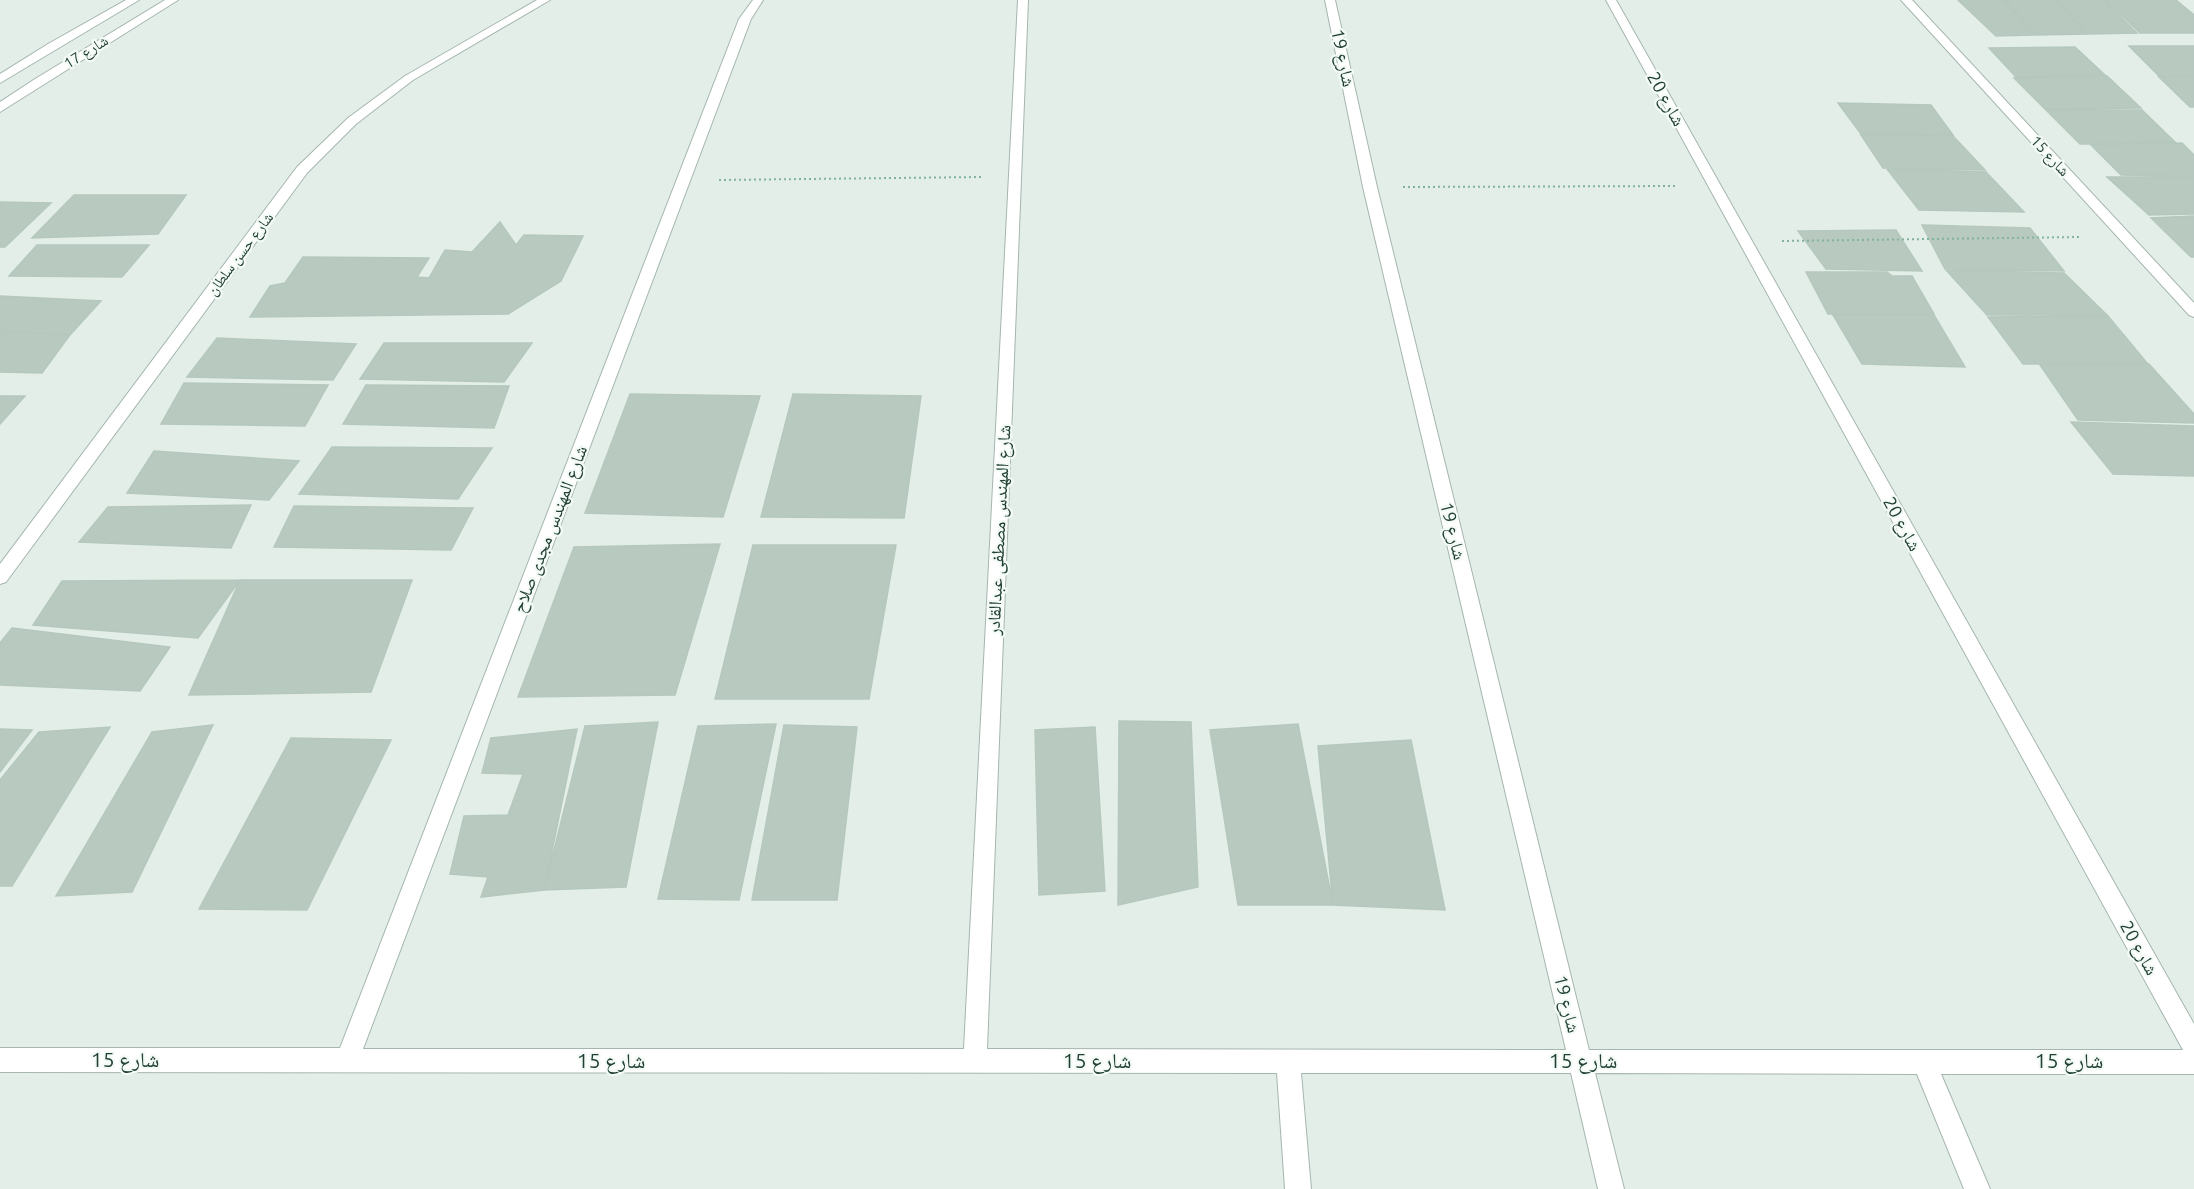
<svg xmlns="http://www.w3.org/2000/svg" width="2194" height="1189" viewBox="0 0 2194 1189" font-family="Ubuntu,'Noto Naskh Arabic',sans-serif">
	<style>
		.building { fill: #b8c9c0; stroke: #b5c8be; stroke-width: 1.5 }
		.lines { fill: none; stroke-linecap: round; stroke-linejoin: round }
		.minor-casing { stroke: #a5b6ae; stroke-width: 2 }
		.path { stroke: #82b39d; stroke-width: 2; stroke-dasharray: 2 3; stroke-linecap: butt }
		.minor { fill: #fff; fill-rule: evenodd }
		.labels { text-anchor: middle; stroke-width: 4.5; stroke-linejoin: round; paint-order: stroke }
		.far-street-label { font-size: 15px; fill: #214034; stroke: #f4faf6 }
		.street-label { font-size: 18px; fill: #214034; stroke: #f4faf6 }
		.near-street-label { font-size: 21px; fill: #214034; stroke: #f4faf6 }
	</style>
	<rect width="100%" height="100%" fill="#e3eee8"/>
	<path class="building" d="M1958,0H2002L2036,35L1996,36Z
		M2004,0H2054L2087,34L2037,35Z
		M2056,0H2103L2137,33L2088,34Z
		M2105,0H2176L2194,15V33H2140Z
		M2129,46H2194V76H2159Z
		M2075,47L2105,75L2016,77L1989,48Z
		M2107,76L2141,108L2045,109L2014,78Z
		M2159,77H2194V107H2190Z
		M1838,103L1931,105L1953,135L1861,134Z
		M2046,110H2142L2175,142L2080,144Z
		M1861,135L1953,136L1985,170L1883,168Z
		M2182,143L2194,155V176L2121,175L2091,145Z
		M1887,169L1986,172L2024,212L1919,210Z
		M2107,177H2194V214L2149,215Z
		M74,195H186L158,234L32,238Z
		M0,202L51,203L5,247H0Z
		M2194,216V257H2191L2151,218Z
		M500,222L516,245L524,235L583,236L561,281L508,314L250,317L270,286L285,283L303,257L429,258L417,277L429,278L445,250L472,252Z
		M1922,225L2030,228L2064,271L1945,269Z
		M1896,230L1922,271L1826,269L1798,231Z
		M37,245H149L122,277L9,276Z
		M1946,270L2064,273L2107,315H1987Z
		M1806,272H1887L1892,276H1912L1934,314H1828Z
		M0,296L101,301L70,335L0,331Z
		M1833,315H1934L1965,367L1862,364Z
		M2108,316L2147,363L2023,364L1988,317Z
		M0,331L70,335L42,373L0,372Z
		M217,338L356,344L333,380L187,377Z
		M384,343H532L504,382L360,379Z
		M2149,364L2194,414V423L2078,420L2040,365Z
		M184,383L328,385L305,426L161,424Z
		M366,385L509,386L494,428L343,424Z
		M630,394L760,396L723,517L585,513Z
		M793,394L921,396L904,518L761,517Z
		M0,396H25L0,424Z
		M2071,422L2194,426V476L2113,474Z
		M332,447L492,448L458,499L299,494Z
		M154,451L299,461L269,500L127,493Z
		M251,505L231,548L79,542L108,507Z
		M294,506L473,508L451,550L274,547Z
		M720,544L675,695L518,697L574,547Z
		M753,545H896L869,699H715Z
		M240,580H412L371,692L189,695Z
		M240,580L198,638L33,625L62,581Z
		M12,628L170,647L140,691L0,685V643Z
		M1119,721L1191,722L1198,887L1118,905Z
		M658,722L626,887L544,890L585,726Z
		M776,724L739,900L658,899L698,726Z
		M1298,724L1333,905H1238L1210,730Z
		M213,725L132,892L56,896L152,732Z
		M784,725L857,727L837,900H752Z
		M110,727L12,886H0V780L39,732Z
		M1095,727L1105,891L1039,895L1035,730Z
		M0,729L32,730L0,772Z
		M577,729L544,890L481,897L488,877L450,874L464,816L508,815L523,774L482,773L491,738Z
		M291,738L391,740L307,910L199,909Z
		M1411,740L1445,910L1333,905L1318,746Z"/>
	<g class="lines">
		<g class="minor-casing">
			<path id="minor" d="M126,0H139L0,83V74L48,44Z
				M165,0H178L0,112V102L35,79Z
				M537,0H550L413,80L356,124L307,173L6,582L0,584V564L297,167L348,118L405,76Z
				M753,0H763L751,19L363,1049H964L1018,0H1028L987,1049L1566,1050L1363,187L1325,0H1335L1377,187L1589,1050H2183L1606,0H1616L2194,1024V1074H1941L1990,1189H1964L1917,1074L1595,1073L1624,1189H1598L1571,1073H1301L1311,1189H1285L1277,1073L0,1072V1048H340L739,19Z
				M1901,0H1912L2194,303V317L2189,315Z"/>
		</g>
		<path class="path" d="M719,180L981,177
			M1403,187L1678,186
			M1782,241L2080,237"/>
		<use href="#minor" class="minor"/>
	</g>
	<g class="labels">
		<g class="far-street-label">
			<text transform="translate(86 52) rotate(-32)" y="5">شارع 17</text>
			<text transform="translate(2050 156) rotate(47)" y="5">شارع 15</text>
			<text transform="translate(240 254) rotate(-53)" y="5">شارع حسن سلطان</text>
		</g>
		<g class="street-label">
			<text transform="translate(1343 58) rotate(78)" y="6">شارع 19</text>
			<text transform="translate(1666 99) rotate(61)" y="6">شارع 20</text>
			<text transform="translate(1902 524) rotate(61)" y="6">شارع 20</text>
			<text transform="translate(550 529) rotate(-69)" y="6">شارع المهندس مجدى صلاح</text>
			<text transform="translate(999 530) rotate(-87)" y="6">شارع المهندس مصطفى عبدالقادر</text>
			<text transform="translate(1453 531) rotate(76)" y="6">شارع 19</text>
			<text transform="translate(2139 948) rotate(61)" y="6">شارع 20</text>
			<text transform="translate(1567 1004) rotate(76)" y="6">شارع 19</text>
		</g>
		<g class="near-street-label">
			<text x="125" y="1067">شارع 15</text>
			<text x="611" y="1068">شارع 15</text>
			<text x="1097" y="1068">شارع 15</text>
			<text x="1583" y="1068">شارع 15</text>
			<text x="2069" y="1068">شارع 15</text>
		</g>
	</g>
</svg>
